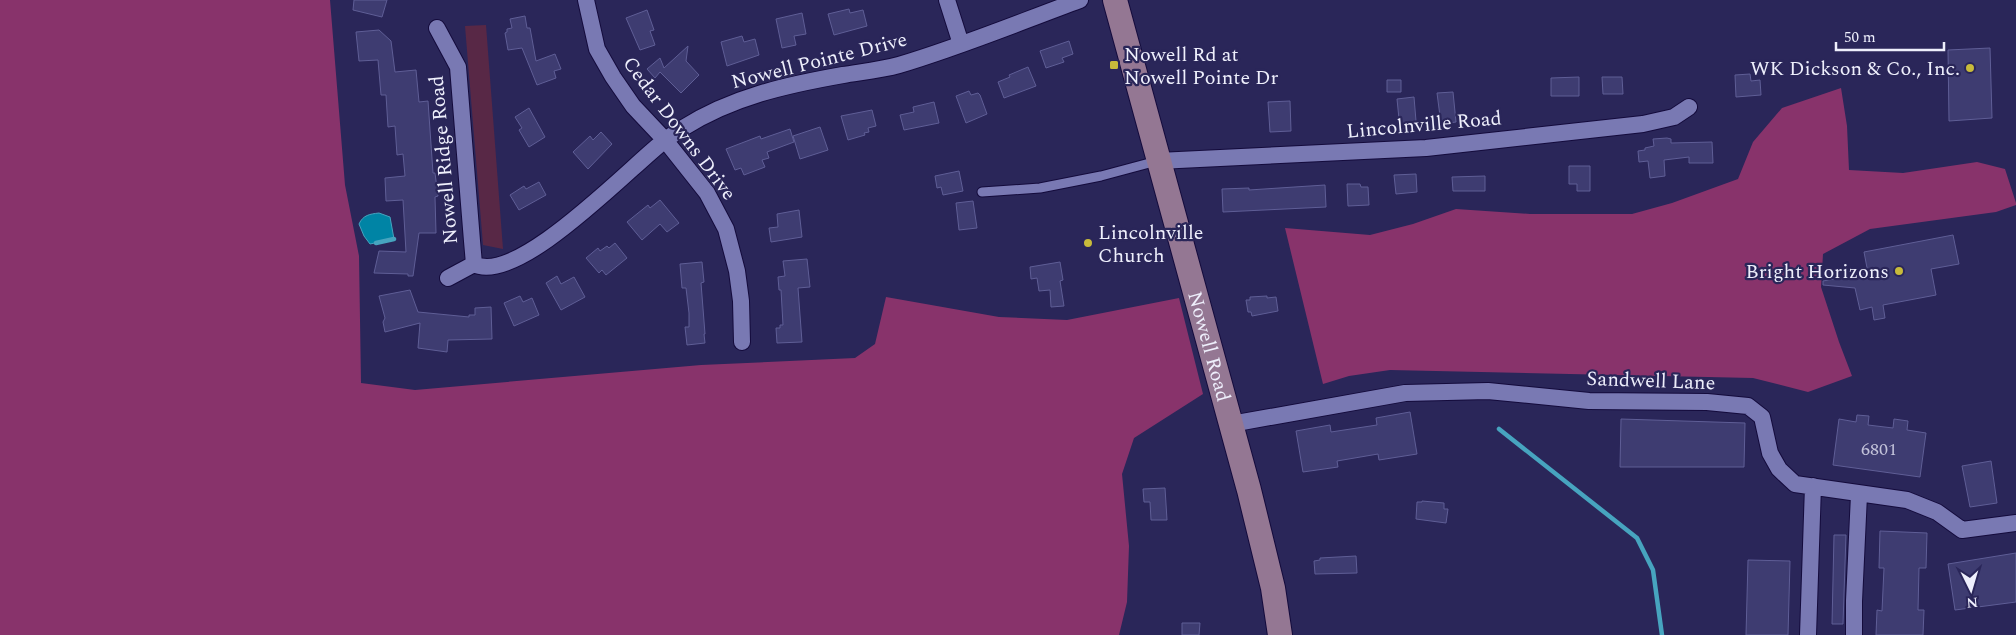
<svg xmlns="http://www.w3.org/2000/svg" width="2016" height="635" viewBox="0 0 2016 635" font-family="Spectral,serif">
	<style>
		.green { fill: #582846 }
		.forest { fill: #88336b }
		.water { fill: #0084a5; stroke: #47a4bf }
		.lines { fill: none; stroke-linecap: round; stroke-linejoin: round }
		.stream { stroke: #47a4bf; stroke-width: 4.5 }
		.building { fill: #3e3c71; stroke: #5f5e96 }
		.lane-casing { stroke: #140b3c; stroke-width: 11 }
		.street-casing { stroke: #140b3c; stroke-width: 18 }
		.secondary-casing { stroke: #140b3c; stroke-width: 26 }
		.lane { stroke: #7979b3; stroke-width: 9 }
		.street { stroke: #7979b3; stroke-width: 16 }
		.secondary { stroke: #947793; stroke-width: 24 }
		.poi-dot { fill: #c8bb3b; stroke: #2a2659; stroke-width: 2 }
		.labels { text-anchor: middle; stroke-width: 4.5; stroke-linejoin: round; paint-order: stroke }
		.number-label { font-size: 18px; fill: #c2c2d9 }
		.poi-label { font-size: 20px; fill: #eeeffc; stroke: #2a2659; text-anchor: start }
		.street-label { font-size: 20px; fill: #eeeffc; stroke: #2a2659 }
	</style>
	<rect width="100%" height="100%" fill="#2a2659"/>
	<path class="green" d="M486,25L503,249L483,245L465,26Z"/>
	<path class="forest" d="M0,0H330L345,185L359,256L361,383L415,390L701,365L855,358L875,344L886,297L999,317L1067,320L1179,298L1203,394L1134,438L1122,474L1129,546L1127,602L1119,635H0Z
		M1841,88L1847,126L1849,170L1903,173L1977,162L2005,169L2016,203V205L1996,212L1870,229L1823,254L1821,287L1839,342L1852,376L1808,392L1753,378L1390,370L1349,376L1323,384L1285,228L1370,235L1413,224L1456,209L1530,214H1632L1672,203L1738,179L1753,142L1782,108Z"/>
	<path class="water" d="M379,213L390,217L394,239L370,244L364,236L359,224C363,215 370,214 379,213Z"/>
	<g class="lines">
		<path class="stream" d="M376,243L394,239
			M1499,429L1637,538L1653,570L1662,635"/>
	</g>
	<path class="building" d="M354,0H387L382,17L353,10Z
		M849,9L850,13L863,10L867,26L834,35L828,14Z
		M647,10L654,30L650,31L655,45L640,50L626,18Z
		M802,13L806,34L794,36L796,45L782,48L776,19Z
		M525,16L527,28H530L536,61L555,54L561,69L554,71L556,78L537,85L522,48L508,50L505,33L507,32V29L512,28L510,19Z
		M379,30L391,41L395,72L416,70L419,102L428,101L433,173H435L438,196L435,197L436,233H419L413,276H408V274L374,273L379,251L406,252L403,200L386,201L385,178L405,176L403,154L397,155L395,126L388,127L386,95H381L378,60L359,61L356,32Z
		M742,36L744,42L755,39L759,55L727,66L721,42Z
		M1069,41L1073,54L1062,58L1064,62L1046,68L1040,51Z
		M688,46L686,61L699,75L681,93L660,72L655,78L647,69L660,58L664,68Z
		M1990,48L1992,118L1949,121L1948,50Z
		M1028,67L1036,86L1004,98L998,82L1010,77L1009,75Z
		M1750,74L1751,81L1760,80L1761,95L1736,97L1735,75Z
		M1579,77V96H1551V78Z
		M1602,77H1622L1623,94H1603Z
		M1387,80H1401V92H1387Z
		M969,91L971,95L978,93L980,95L987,114L966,123L956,96Z
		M1453,92L1456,122L1441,124L1437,93Z
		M1414,97L1416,121L1413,122V127L1400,129L1397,99Z
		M1290,101L1291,131L1270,132L1268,102Z
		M934,102L939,123L904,130L900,115L914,112L913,107Z
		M529,108L545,137L529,147L519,130L522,128L515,117Z
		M872,110L876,126L868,128L869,132L864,133L865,135L848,140L841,116Z
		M820,127L828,150L800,159L793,136Z
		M790,129L794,142L767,152L769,158L762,160L765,167L744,175L741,168L735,170L726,149L760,136L761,139Z
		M601,132L612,144L588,169L573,152L590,136L593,140Z
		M1667,138L1671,139V143L1712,142L1713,163H1689V157L1664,160L1665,176L1650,178L1648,161L1639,162L1638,151L1645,150V148L1654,146L1653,139Z
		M1569,166H1590V191H1577V184H1569Z
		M959,171L963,191L943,195L941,187L937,188L935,176Z
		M1416,174L1417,192L1396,194L1394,175Z
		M1485,176V191H1453L1452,177Z
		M539,182L546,195L519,210L510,195L524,186L526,189Z
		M1347,184H1360L1361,187H1368L1369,205L1348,206Z
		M1325,185L1326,207L1223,212L1222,189L1249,188V190Z
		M660,200L679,223L667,232L660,224L642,240L627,222L648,205L650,208Z
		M973,201L977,228L959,230L956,203Z
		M799,210L802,237L771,242L769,228L778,227L777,214Z
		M1953,235L1959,264L1931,269L1936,295L1883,305L1885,318L1874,320L1872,307L1860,310L1855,288L1823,285V281L1868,273L1864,252Z
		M615,243L627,258L606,275L602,270L599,273L586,258L598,248L600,251L607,246L609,248Z
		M807,259L810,287L798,288L802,342L777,343L776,328H780V325H783L781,290H779L778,277L785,276L783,261Z
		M702,262L704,282L701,283L705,334H704L705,343L687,345L685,327H689V313L686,288H682L680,264Z
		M1060,262L1063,280L1060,281L1064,306L1051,307L1050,290L1039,291L1037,278L1031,279L1030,267Z
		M557,276L561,284L574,277L585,297L561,310L546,283Z
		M410,290L418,312L469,317V315H475V308L491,307L492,339L448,340L447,352L418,348L420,323L385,332L383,322L385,318L379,296Z
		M520,296L523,302L532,298L539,315L514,326L504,303Z
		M1267,296V298L1276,297L1278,311L1252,316L1251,312H1248L1246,300H1250V297Z
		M1410,412L1417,454L1379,460L1378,454L1337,461L1338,467L1303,472L1296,431L1330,425L1331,432L1377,425L1376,418Z
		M1857,415L1869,416L1868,425L1893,428L1894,419L1908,421L1907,430L1926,433L1920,477L1833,465L1839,419L1856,422Z
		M1621,419L1745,423L1744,467H1620Z
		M1991,461L1997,503L1970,507L1962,466Z
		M1165,488L1167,520H1151L1150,502H1144L1143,489Z
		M1422,501L1444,503V509H1448L1446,523L1416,519L1417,502H1422Z
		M1880,531L1927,533L1926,568H1919L1918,610H1924L1923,635H1876L1877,610L1882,611L1884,568H1879Z
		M1834,535H1846L1843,624H1832Z
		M2016,553V602L1955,610L1948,564Z
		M1356,556L1357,573L1315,574L1314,561L1320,560V558Z
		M1748,560L1790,561L1788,635H1746Z
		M1182,623H1200L1199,635H1182Z"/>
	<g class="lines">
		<g class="lane-casing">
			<path id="lane" d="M982,192L1040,188L1101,176L1157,161"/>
		</g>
		<g class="street-casing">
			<path id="street" d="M586,0L597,49L613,77L633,106L665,140L707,193L726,229L737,271L741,301L742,342
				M947,0L961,44
				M437,28L458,67L472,241L474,264C517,287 631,166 664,141C670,136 677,132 683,128C732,97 786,85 843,75C861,72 881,70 899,65C960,47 1020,22 1080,0
				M1158,161L1426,148L1643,124L1674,117L1689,107
				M448,278L474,264
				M1231,424L1405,393L1488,391L1589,401L1707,402L1748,406L1762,417L1770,453L1779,469L1795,484L1907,500L1937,512L1962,530L2016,523
				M1808,635L1813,486
				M1854,635V601L1859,495"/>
		</g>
		<g class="secondary-casing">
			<g id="secondary">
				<path id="s1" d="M1115,0L1249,490L1273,588L1280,635"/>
			</g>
		</g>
		<use href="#lane" class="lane"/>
		<use href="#street" class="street"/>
		<use href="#secondary" class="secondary"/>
	</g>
	<g class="poi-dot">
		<rect x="1109" y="60" width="10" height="10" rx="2.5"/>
		<circle cx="1970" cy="68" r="5"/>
		<circle cx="1088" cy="243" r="5"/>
		<circle cx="1899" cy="271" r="5"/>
	</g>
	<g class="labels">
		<g class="number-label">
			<text x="1879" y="455">6801</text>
		</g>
		<g class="poi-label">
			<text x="1124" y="61">Nowell Rd at<tspan x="1124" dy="23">Nowell Pointe Dr</tspan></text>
			<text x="1960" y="75" text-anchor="end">WK Dickson &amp; Co., Inc.</text>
			<text x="1098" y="239">Lincolnville<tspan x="1098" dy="23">Church</tspan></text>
			<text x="1889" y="278" text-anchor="end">Bright Horizons</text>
		</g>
		<g class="street-label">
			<text transform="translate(819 60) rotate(-14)" y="7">Nowell Pointe Drive</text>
			<text transform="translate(1424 124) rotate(-5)" y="7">Lincolnville Road</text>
			<text transform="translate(680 128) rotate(53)" y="7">Cedar Downs Drive</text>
			<text transform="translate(443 160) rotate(-95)" y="7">Nowell Ridge Road</text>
			<text dy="7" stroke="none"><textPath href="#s1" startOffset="359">Nowell Road</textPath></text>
			<text transform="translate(1651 380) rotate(2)" y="7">Sandwell Lane</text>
		</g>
	</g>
	<g transform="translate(1971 590) rotate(175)" stroke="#2a2659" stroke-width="4" paint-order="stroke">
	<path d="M0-4L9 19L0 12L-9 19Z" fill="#eeeffc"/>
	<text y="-8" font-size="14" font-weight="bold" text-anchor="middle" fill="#eeeffc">N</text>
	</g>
	<path d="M1836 42v8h108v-8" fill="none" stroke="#eeeffc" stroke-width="2.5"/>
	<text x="1844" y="42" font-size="15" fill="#eeeffc" stroke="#2a2659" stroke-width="4" paint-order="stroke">50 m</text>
</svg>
